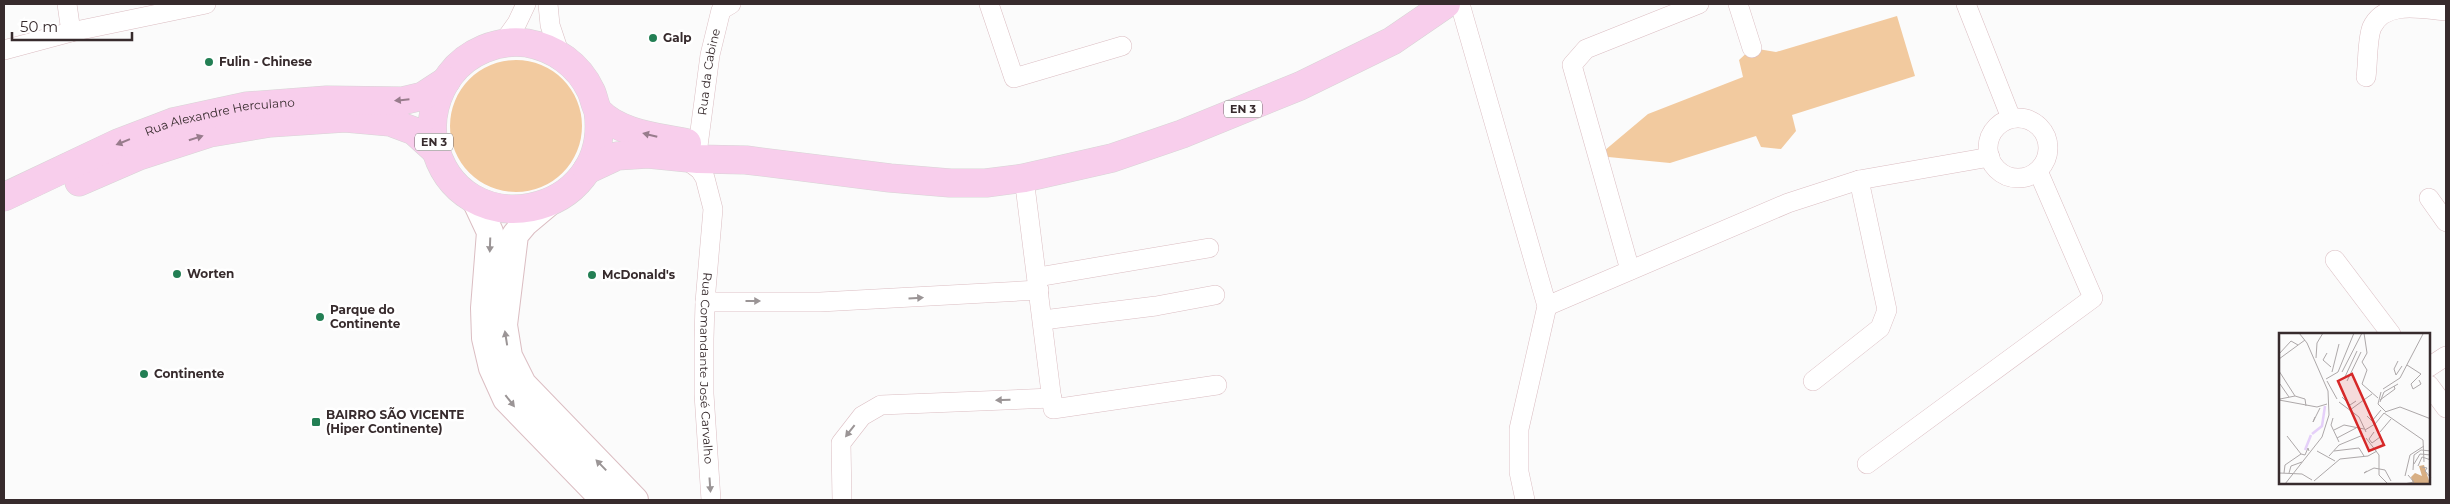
<svg xmlns="http://www.w3.org/2000/svg" width="2450" height="504" viewBox="0 0 2450 504" font-family="Montserrat,sans-serif">
	<style>
		.green { fill: #f2ca9f }
		.lines { fill: none; stroke-linecap: round; stroke-linejoin: round }
		.street-casing { stroke: #dbbdc2; stroke-width: 20 }
		.secondary-casing { stroke: #dbbdc2; stroke-width: 28 }
		.primary-casing { stroke: #d7d5d5; stroke-width: 29 }
		.street { stroke: #fff; stroke-width: 19 }
		.secondary { stroke: #fff; stroke-width: 26 }
		.primary { stroke: #f8ceec; stroke-width: 28 }
		.oneway { fill: #987c8c }
		.oneway2 { fill: #9b9596 }
		.poi-dot { fill: #237f54; stroke: #fff; stroke-width: 2 }
		.labels { text-anchor: middle; stroke-width: 5; stroke-linejoin: round; paint-order: stroke }
		.shield { fill: #fff; stroke: #736b6c; stroke-width: 1 }
		.shield-label { font-size: 11px; font-weight: bold; fill: #372b2d }
		.poi-label { font-size: 12px; font-weight: bold; fill: #372b2d; stroke: #fff; text-anchor: start }
		.street-label { font-size: 12px; fill: #372b2d; stroke: #fff }
		.inset-river { fill: none; stroke: #e5d0f9; stroke-width: 2.5 }
		.inset-road { fill: none; stroke: #ada8a9; stroke-width: 1 }
		.view { fill: #d62828; fill-opacity: 0.15; stroke: #d62828; stroke-width: 2.5 }
		.inset-edge { fill: none; stroke: #372b2d; stroke-width: 2.5 }
	</style>
	<rect width="100%" height="100%" fill="#fbfbfb"/>
	<path class="green" d="M1897,16L1915,76L1792,115L1796,131L1781,149L1761,147L1756,136L1670,163L1598,156L1648,114L1743,77L1739,60L1752,48L1776,52Z
		M450 126a66 66 0 1 1 132 0a66 66 0 1 1-132 0Z"/>
	<g class="lines">
		<g class="street-casing">
			<g id="street">
				<path d="M67,4L71,32"/>
				<path d="M548,4L550,25L560,55"/>
				<path d="M989,4L1014,78L1122,46"/>
				<path d="M1460,4L1547,306L1519,429V472L1525,500"/>
				<path d="M1738,4L1752,48"/>
				<path d="M1966,4L2011,118"/>
				<path d="M502,44L517,23L526,4"/>
				<path d="M4,50L71,32L206,4"/>
				<path d="M2366,77C2368,65 2367,38 2372,27C2385,0 2422,9 2446,11"/>
				<circle cx="2018" cy="148" r="30"/>
				<path id="s1" d="M698,146L710,55L721,10L731,4"/>
				<path id="s2" d="M684,158L700,170L705,178L713,209L705,302L704,339V394L711,500"/>
				<path d="M1024,178L1053,409L1217,385"/>
				<path d="M2429,198L2446,222"/>
				<path d="M2335,260L2391,334"/>
				<path d="M1630,270L1572,65L1586,49L1699,4"/>
				<path d="M1038,277L1209,248"/>
				<path d="M705,302H820L1039,290"/>
				<path d="M1547,306L1788,203L1859,180L1990,157"/>
				<path d="M1043,320L1156,306L1215,295"/>
				<path d="M2429,367L2446,356"/>
				<path d="M1813,381L1880,328L1887,310L1859,180"/>
				<path d="M2429,385L2446,408"/>
				<path d="M1867,464L2093,298L2038,171"/>
				<path d="M842,500L841,443L862,416L881,405L1052,398"/>
			</g>
		</g>
		<g class="secondary-casing">
			<path id="secondary" d="M475,200L490,232L484,308L485,338L492,368L506,399L604,500
				M550,202L525,223L515,235L504,325L509,356L523,384L635,500"/>
		</g>
		<g class="primary-casing">
			<g id="primary">
				<path d="M598,111C614,219 458,249 434,143C429,119 436,94 450,75C467,52 498,39 527,43C555,48 579,65 591,91C594,97 595,107 599,112C620,134 659,137 687,143"/>
				<path d="M587,170L617,156L648,154L698,159L746,160L890,178L950,183H986L1024,178L1112,158L1182,134L1300,86L1392,41L1446,4"/>
				<path d="M79,182L139,156L210,133L270,123L345,118L390,122L414,131L436,151"/>
				<path id="s3" d="M4,197L118,143L173,122L247,106L327,100L402,101L423,96L446,81"/>
			</g>
		</g>
		<use href="#street" class="street"/>
		<use href="#secondary" class="secondary"/>
		<use href="#primary" class="primary"/>
	</g>
	<defs><path id="oneway-solid" d="M-6-.8H1V-3.2L6.5 0L1 3.2V.8H-6Z" transform="scale(1.25)"/></defs>
	<g class="oneway">
		<use href="#oneway-solid" transform="translate(402 100) rotate(174)"/>
		<use href="#oneway-solid" transform="translate(650 135) rotate(-166)"/>
		<use href="#oneway-solid" transform="translate(196 138) rotate(-18)"/>
		<use href="#oneway-solid" transform="translate(123 142) rotate(158)"/>
	</g>
	<g class="oneway2">
		<use href="#oneway-solid" transform="translate(490 245) rotate(92)"/>
		<use href="#oneway-solid" transform="translate(916 298) rotate(-4)"/>
		<use href="#oneway-solid" transform="translate(753 301)"/>
		<use href="#oneway-solid" transform="translate(506 338) rotate(-99)"/>
		<use href="#oneway-solid" transform="translate(1003 400) rotate(178)"/>
		<use href="#oneway-solid" transform="translate(510 401) rotate(52)"/>
		<use href="#oneway-solid" transform="translate(850 431) rotate(128)"/>
		<use href="#oneway-solid" transform="translate(601 465) rotate(-134)"/>
		<use href="#oneway-solid" transform="translate(710 485) rotate(86)"/>
	</g>
	<g class="poi-dot">
		<circle cx="653" cy="38" r="5"/>
		<circle cx="209" cy="62" r="5"/>
		<circle cx="177" cy="274" r="5"/>
		<circle cx="592" cy="275" r="5"/>
		<circle cx="320" cy="317" r="5"/>
		<circle cx="144" cy="374" r="5"/>
		<rect x="311" y="417" width="10" height="10" rx="2.5"/>
	</g>
	<g class="labels">
		<g class="shield">
			<rect x="1224" y="100.5" width="38" height="17" rx="4"/>
			<rect x="415" y="133.5" width="38" height="17" rx="4"/>
		</g>
		<g class="shield-label">
			<text x="1243" y="113">EN 3</text>
			<text x="434" y="146">EN 3</text>
		</g>
		<g class="poi-label">
			<text x="663" y="42">Galp</text>
			<text x="219" y="66">Fulin - Chinese</text>
			<text x="187" y="278">Worten</text>
			<text x="602" y="279">McDonald's</text>
			<text x="330" y="314">Parque do<tspan x="330" dy="14">Continente</tspan></text>
			<text x="154" y="378">Continente</text>
			<text x="326" y="419">BAIRRO SÃO VICENTE<tspan x="326" dy="14">(Hiper Continente)</tspan></text>
		</g>
		<g class="street-label">
			<text dy="4" stroke="none"><textPath href="#s1" startOffset="75">Rua da Cabine</textPath></text>
			<text dy="4" stroke="none"><textPath href="#s3" startOffset="232">Rua Alexandre Herculano</textPath></text>
			<text dy="4" stroke="none"><textPath href="#s2" startOffset="221">Rua Comandante José Carvalho</textPath></text>
		</g>
	</g>
	<g transform="translate(2279 333)">
		<rect width="151" height="151" fill="#fbfbfb"/>
		<path d="M145,132L151,151H134L132,144L136,140L143,143L140,133Z" fill="#d8af84"/>
		<path class="inset-river" d="M33,101L43,93L46,73M26,117L32,102"/>
		<path class="inset-road" d="M85,0L88,20L83,29L88,37L83,51L99,65M48,20L44,27L52,34M0,21L12,8L19,12M37,25L38,10L44,0M0,26L26,7M119,28L115,36L117,42L123,33M128,32L142,41L132,51L134,56L142,51L140,47M0,38L16,63L1,66M53,39L60,11M63,39L83,0M47,46L59,39L75,0M65,46L78,18M48,48L58,66M68,48L82,19M1,51L10,64M104,56L121,45L144,1M102,59L99,71L107,79M16,63L26,66L27,73M63,64L71,72L77,68M0,67L38,74L48,71M101,67L116,56L115,53M60,69L80,84L87,99M101,69L105,59L119,51M71,77L93,61M106,79L121,74L152,86M105,80L144,107L145,129M88,83L93,88L102,77M36,84L34,89L41,75M54,85L52,92L60,109M55,97L65,92L85,96M86,97L96,91L105,80M95,99L90,106L93,110L101,104M101,99L112,86M8,103L22,121L26,122L29,115L30,118M58,105L77,95M87,105L100,122V142L109,151M38,118L56,128M55,118L80,115L85,123M50,123L60,112L84,102M135,131L141,121L152,122M139,133L143,124L152,127M143,134L148,135L146,138L152,145M134,137L135,122L142,117L152,118M88,138L85,140L95,135L106,137L112,148M0,140L23,141L33,147M5,140L6,132L22,121M10,140L12,133L23,129M126,143L131,122L145,113M35,148L61,126L89,123L98,118M6,151L43,104L50,82L49,58L28,10L20,0M125,151L135,149L129,142"/>
		<path class="view" d="M73,41L105,112L90,118L59,48Z"/>
		<rect width="151" height="151" class="inset-edge"/>
	</g>
	<rect width="2450" height="504" fill="none" stroke="#372b2d" stroke-width="10"/>
	<path d="M12 32v8h120v-8" fill="none" stroke="#372b2d" stroke-width="2.5"/>
	<text x="20" y="32" font-size="15" fill="#372b2d" stroke="#ffffff" stroke-width="4" paint-order="stroke">50 m</text>
</svg>
